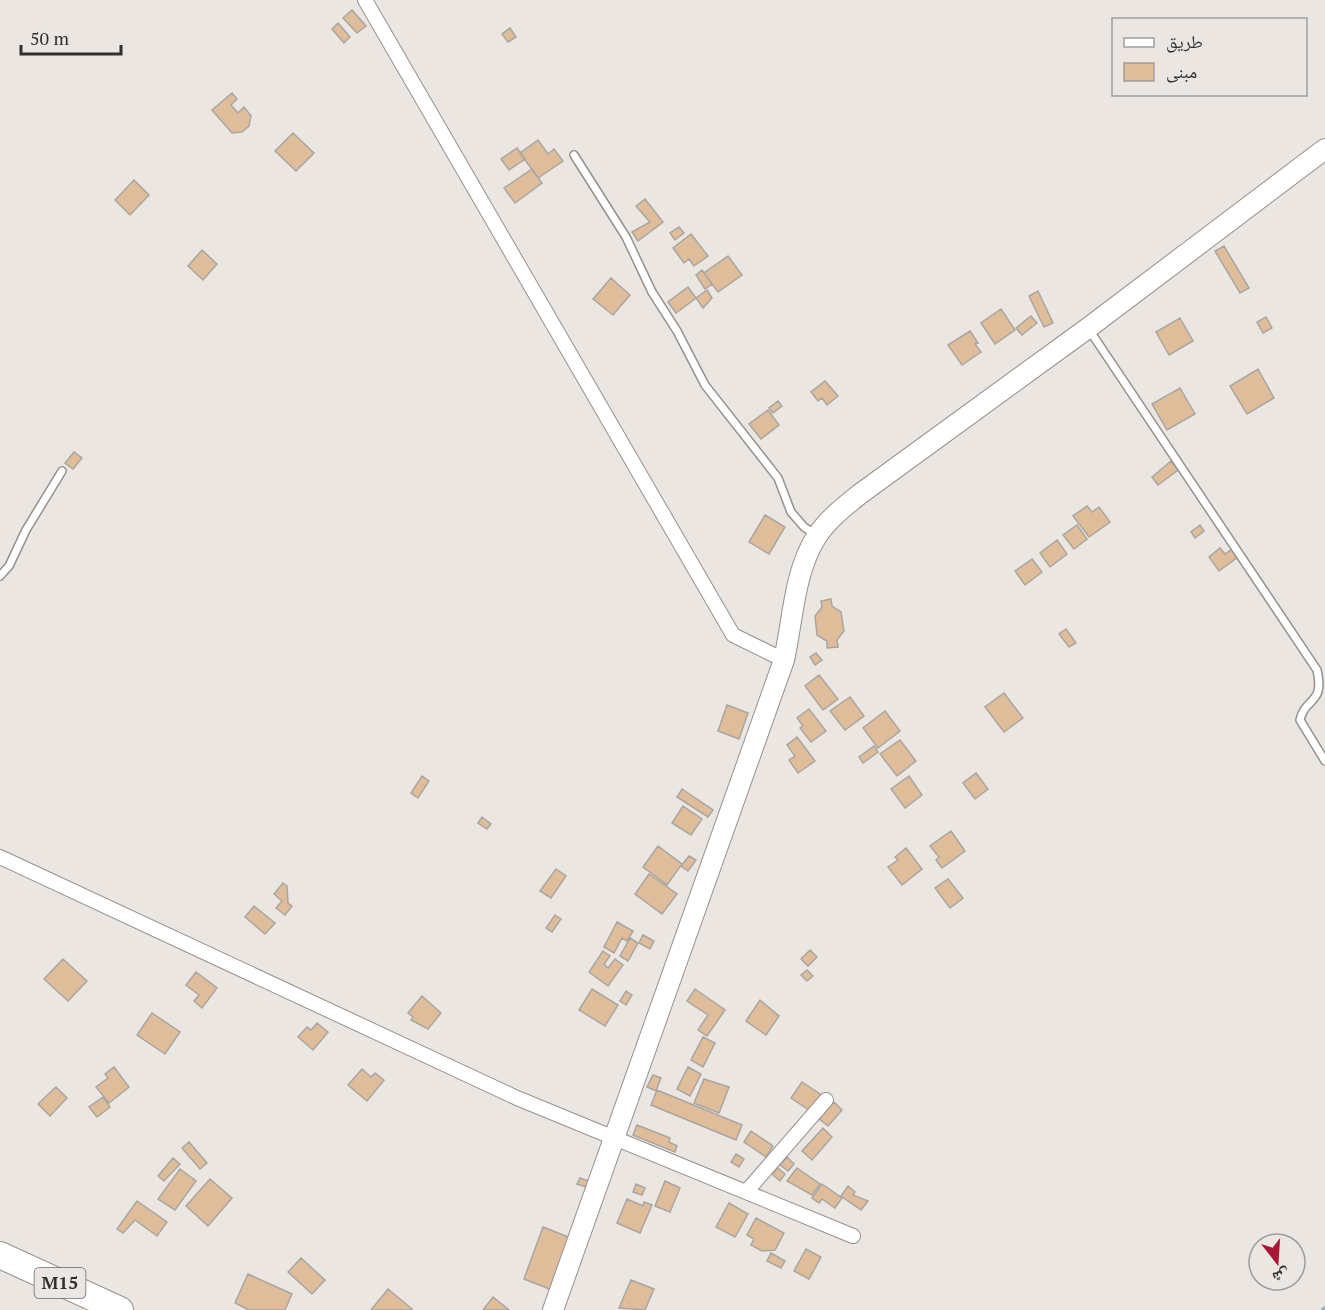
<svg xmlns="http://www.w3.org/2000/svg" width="1325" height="1310" viewBox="0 0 1325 1310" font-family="'PT Serif','Noto Naskh Arabic',serif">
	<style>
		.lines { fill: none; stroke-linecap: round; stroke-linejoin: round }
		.stream { stroke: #8eaed1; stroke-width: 4 }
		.building { fill: #e0bd9a; stroke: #a9a5a0; stroke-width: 1.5 }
		.lane-casing { stroke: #95918d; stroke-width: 10 }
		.street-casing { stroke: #95918d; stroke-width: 16 }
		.secondary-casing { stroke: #95918d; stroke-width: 22 }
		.highway-casing { stroke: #95918d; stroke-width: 28 }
		.lane { stroke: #fff; stroke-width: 7 }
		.street { stroke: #fff; stroke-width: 14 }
		.secondary { stroke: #fff; stroke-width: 20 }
		.highway { stroke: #fff; stroke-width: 26 }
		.labels { text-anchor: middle; stroke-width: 4.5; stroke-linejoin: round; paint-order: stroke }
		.shield { fill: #ebe6e2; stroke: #696664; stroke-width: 1.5 }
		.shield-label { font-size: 18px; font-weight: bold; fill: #312f2e }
	</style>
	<rect width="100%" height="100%" fill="#ebe6e2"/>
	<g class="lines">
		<path class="stream" d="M1323,1310L1325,1308"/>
	</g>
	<path class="building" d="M352,10L366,26L357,33L343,18Z
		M338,23L350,37L344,43L332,29Z
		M510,28L516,37L508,42L502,34Z
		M232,93L237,99L231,105L238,113L244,107L251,116L249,126L242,132L232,133L212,110Z
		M293,133L314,153L296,171L275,151Z
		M538,140L548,154L554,149L563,161L538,178L520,153Z
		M517,148L525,159L509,170L501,159Z
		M532,169L542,183L515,203L504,188Z
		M134,180L149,195L130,215L115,200Z
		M645,199L663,222L638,241L632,232L650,222L636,206Z
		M679,227L684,233L675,240L670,233Z
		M691,234L708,256L694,266L689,259L684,263L673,248Z
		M1224,246L1249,288L1240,293L1215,251Z
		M202,250L217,264L203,280L188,266Z
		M728,256L742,275L718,292L704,273Z
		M702,270L712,284L705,289L696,275Z
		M611,278L630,295L613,315L593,299Z
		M688,287L696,298L676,313L668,302Z
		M707,290L712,298L703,308L696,298Z
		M1038,291L1053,323L1044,327L1029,296Z
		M1001,309L1015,330L995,344L981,323Z
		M1031,316L1037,323L1022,335L1016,328Z
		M1266,317L1272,328L1263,333L1257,322Z
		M1180,318L1193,341L1169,355L1156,332Z
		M970,331L978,343L975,344L981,352L962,365L948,345Z
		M1258,369L1274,398L1247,414L1230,386Z
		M825,381L838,396L827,405L822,398L818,401L811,392Z
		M1180,388L1195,414L1167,430L1152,404Z
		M778,401L782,406L773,413L769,408Z
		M768,410L779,425L761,439L749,424Z
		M74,452L82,458L73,469L65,463Z
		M1171,461L1178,470L1158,485L1152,477Z
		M1087,506L1092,512L1099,507L1110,522L1089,537L1073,516Z
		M765,515L785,527L769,554L749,542Z
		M1077,525L1087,539L1074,549L1063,535Z
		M1200,525L1204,531L1195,538L1191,532Z
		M1057,540L1067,554L1050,567L1040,553Z
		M1220,548L1225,554L1232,549L1238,557L1219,571L1209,557Z
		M1032,559L1042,572L1025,585L1015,571Z
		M831,599L832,606L841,612L844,631L837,640L838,647L827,648V641L817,635L815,616L822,607L821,601Z
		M1066,629L1076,643L1069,647L1059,634Z
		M816,653L822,660L815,665L810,657Z
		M819,675L838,699L823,710L805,686Z
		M1004,693L1023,718L1004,732L985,707Z
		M850,697L864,716L845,730L830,711Z
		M727,705L748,713L739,739L718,731Z
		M809,709L826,731L811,742L800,728L803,726L797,718Z
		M885,711L900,731L878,748L863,728Z
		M797,737L815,761L798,773L789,760L795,756L787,745Z
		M900,740L916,761L897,776L880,754Z
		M874,746L878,752L863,763L859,757Z
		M976,773L988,789L975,799L963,783Z
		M422,776L429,781L418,798L411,793Z
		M909,776L922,795L905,808L891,789Z
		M682,789L713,810L708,817L677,797Z
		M683,806L702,819L691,835L672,823Z
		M482,817L491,824L487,829L478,823Z
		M951,831L965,851L942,868L936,860L939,857L930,846Z
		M658,846L682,864L667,885L643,867Z
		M906,848L922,869L902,885L888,867L898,860L895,857Z
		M689,856L696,860L688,871L681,866Z
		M556,869L566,876L551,898L540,891Z
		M649,874L677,894L662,914L635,894Z
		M948,879L963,898L950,908L935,888Z
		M283,883L287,886L288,903L292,906L285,915L276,908L282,901L274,894Z
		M254,906L275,923L265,934L245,917Z
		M555,915L561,919L552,932L546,928Z
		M617,922L633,931L627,941L622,938L614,953L604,947Z
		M643,935L654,941L650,949L639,943Z
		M630,938L638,943L628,961L620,956Z
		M810,950L817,957L808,966L801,959Z
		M603,951L610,956L604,964L608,968L615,959L623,965L608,986L589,972Z
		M63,959L87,981L68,1001L44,979Z
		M807,970L813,976L807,981L801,975Z
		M196,972L217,988L202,1008L194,1001L199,995L186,985Z
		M592,989L618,1005L605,1026L579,1010Z
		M695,989L725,1010L707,1036L698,1030L708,1015L687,1001Z
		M626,991L632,995L626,1005L620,1001Z
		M422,996L441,1013L428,1029L411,1020L413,1017L408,1013Z
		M760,1000L779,1016L766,1035L746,1021Z
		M152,1013L180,1032L165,1054L137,1035Z
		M317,1023L328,1032L313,1050L298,1037L307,1027L311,1030Z
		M703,1037L715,1043L703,1067L691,1060Z
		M114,1067L129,1087L109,1103L96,1087L108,1078L105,1074Z
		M688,1067L701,1074L690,1096L677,1089Z
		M362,1069L371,1077L375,1073L384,1080L367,1101L348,1085Z
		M653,1075L661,1078L656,1091L647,1087Z
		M704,1079L729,1087L719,1113L694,1103Z
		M802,1082L823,1096L812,1112L791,1098Z
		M56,1087L67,1098L50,1116L38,1104Z
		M657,1090L742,1125L736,1140L651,1105Z
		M103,1097L110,1107L97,1117L89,1107Z
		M834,1102L842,1110L828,1126L819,1119Z
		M637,1125L670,1138L669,1142L677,1146L675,1152L633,1135Z
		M823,1128L832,1137L812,1160L802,1151Z
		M751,1131L773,1146L766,1157L744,1142Z
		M189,1142L207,1163L200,1169L182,1148Z
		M736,1154L744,1159L739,1167L731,1162Z
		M787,1157L794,1164L788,1171L780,1165Z
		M173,1158L180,1164L164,1181L158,1176Z
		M778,1168L785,1174L780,1181L772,1174Z
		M797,1168L820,1184L812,1195L787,1181Z
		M180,1169L196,1181L175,1210L158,1199Z
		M580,1178L591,1182L589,1188L577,1184Z
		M210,1179L232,1198L208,1226L186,1206Z
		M665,1181L680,1188L670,1212L655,1206Z
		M636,1184L645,1188L642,1195L633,1192Z
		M822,1184L842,1198L835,1208L822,1199L819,1203L812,1198Z
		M848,1186L855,1192L853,1195L868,1201L861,1210L841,1196Z
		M627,1199L643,1206L644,1202L652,1205L640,1233L617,1223Z
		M137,1201L167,1222L157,1236L135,1220L123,1233L117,1229Z
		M729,1203L748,1214L735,1237L716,1227Z
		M756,1218L784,1233L775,1250L762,1251L751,1245L754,1239L747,1235Z
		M543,1227L571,1238L552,1290L524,1279Z
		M806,1249L821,1257L809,1279L794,1271Z
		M771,1253L785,1261L781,1268L767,1261Z
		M301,1258L325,1280L312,1294L288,1272Z
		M248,1274L292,1294L285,1310H249L235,1303Z
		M631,1280L654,1289L645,1310L619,1308Z
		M388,1289L412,1309V1310H371Z
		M493,1297L509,1310H483Z"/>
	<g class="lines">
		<g class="lane-casing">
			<path id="lane" d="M574,155L626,237L652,292L677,331L705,385L778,478L791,512L804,527L815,534
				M1090,331L1317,670C1325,705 1305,697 1300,720L1325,761
				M0,576L9,566L26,530L62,471"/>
		</g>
		<g class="street-casing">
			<path id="street" d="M365,0L733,635L784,660
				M0,857L517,1098L853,1236
				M746,1192L826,1100"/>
		</g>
		<g class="secondary-casing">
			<path id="secondary" d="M553,1310L784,660C793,620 794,571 817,536C828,519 845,506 860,494L1088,328L1325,149"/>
		</g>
		<g class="highway-casing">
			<path id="highway" d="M0,1255L120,1310"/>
		</g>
		<use href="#lane" class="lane"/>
		<use href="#street" class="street"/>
		<use href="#secondary" class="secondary"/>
		<use href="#highway" class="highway"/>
	</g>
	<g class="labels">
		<rect class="shield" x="34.5" y="1268" width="51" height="30" rx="4.5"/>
		<g class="shield-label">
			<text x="60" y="1289">M15</text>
		</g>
	</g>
	<rect x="1112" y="18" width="195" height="78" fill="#ebe6e2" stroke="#a19d9a" stroke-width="1.5"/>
	<rect x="1124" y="38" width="30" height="9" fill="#ffffff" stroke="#a19d9a" stroke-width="1.5"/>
	<text x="1166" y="48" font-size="18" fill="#312f2e">طريق</text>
	<rect x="1124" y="63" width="30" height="18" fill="#e0bd9a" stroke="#a19d9a" stroke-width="1.5"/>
	<text x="1166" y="78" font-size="18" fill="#312f2e">مبنى</text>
	<g transform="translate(1277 1262) rotate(163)"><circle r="28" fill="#ebe6e2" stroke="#a19d9a" stroke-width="1.5"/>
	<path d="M0-4.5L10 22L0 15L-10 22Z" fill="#ab1436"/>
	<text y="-9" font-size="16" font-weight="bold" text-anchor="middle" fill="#312f2e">ش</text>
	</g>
	<path d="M21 45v9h100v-9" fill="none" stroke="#312f2e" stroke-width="3"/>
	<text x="30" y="45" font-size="18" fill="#312f2e" stroke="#ebe6e2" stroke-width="4.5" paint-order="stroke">50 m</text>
</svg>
